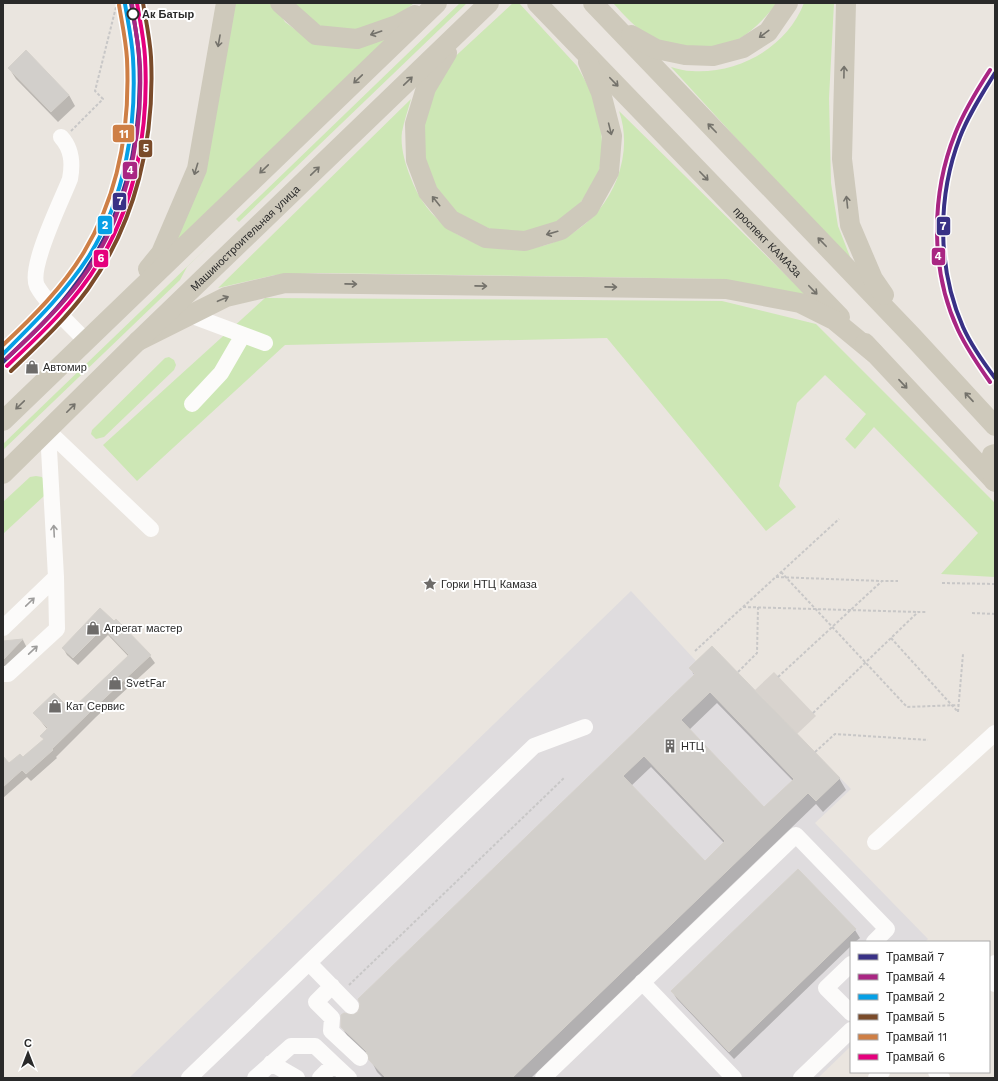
<svg xmlns="http://www.w3.org/2000/svg" width="998" height="1081" viewBox="0 0 998 1081" font-family="'Work Sans',sans-serif">
	<style>
		.industrial { fill: #dfdcde }
		.green { fill: #cde7b5 }
		.plaza { fill: #d8d3ce }
		.shadow { fill: #0003; fill-rule: evenodd }
		.building { fill: #d2cfcb; stroke: #d5d1cb; fill-rule: evenodd }
		.lines { fill: none; stroke-linecap: round; stroke-linejoin: round }
		.path { stroke: #c8c7c7; stroke-width: 2; stroke-dasharray: 3 2; stroke-linecap: butt }
		.minor { stroke: #fcfbfa; stroke-width: 16 }
		.major { stroke: #cec9bb; stroke-width: 20 }
		.tram-1-casing { stroke: #fff; stroke-width: 7 }
		.tram-2-casing { stroke: #fff; stroke-width: 7 }
		.tram-3-casing { stroke: #fff; stroke-width: 7 }
		.tram-4-casing { stroke: #fff; stroke-width: 7 }
		.tram-5-casing { stroke: #fff; stroke-width: 7 }
		.tram-6-casing { stroke: #fff; stroke-width: 7 }
		.tram-1 { stroke: #393186; stroke-width: 4 }
		.tram-2 { stroke: #a92683; stroke-width: 4 }
		.tram-3 { stroke: #06a0e6; stroke-width: 4 }
		.tram-4 { stroke: #7a4b2a; stroke-width: 4 }
		.tram-5 { stroke: #ce7f46; stroke-width: 4 }
		.tram-6 { stroke: #e5007d; stroke-width: 4 }
		.oneway { stroke: #74726b }
		.oneway2 { stroke: #9e9d9c }
		.stop-dot { fill: #fff; stroke: #2a2a2a; stroke-width: 2 }
		.labels { text-anchor: middle; stroke-width: 4; stroke-linejoin: round; paint-order: stroke }
		.stop-label { font-size: 11px; font-weight: bold; fill: #2a2a2a; stroke: #fff; text-anchor: start }
		.street-label { font-size: 11px; fill: #2a2a2a; stroke: #fff }
		.poi-label { font-size: 11px; fill: #2a2a2a; stroke: #fff; text-anchor: start }
		.line-badge { stroke: #fff; stroke-width: 1.5 }
		.badge-label { font-size: 11px; text-anchor: middle; font-weight: bold; fill: #fff }
	</style>
	<rect width="100%" height="100%" fill="#eae5df"/>
	<path class="industrial" d="M631,591L696,661L712,646L851,789L815,823L928,939L925,942H851V1046L818,1078H129Z"/>
	<path class="green" d="M231,3H273L285,22L304,36L396,31L170,250Z
		M292,3H414C394,21 345,41 319,25C309,19 301,10 292,3Z
		M460,3H467L239,222L236,219Z
		M513,3H519L577,66L592,93L600,118L603,155L596,181L575,210L550,226L522,232L491,229L464,220L446,202L426,173L421,119L447,64Z
		M613,3H777C765,18 753,31 737,40C716,52 672,48 652,38C637,30 624,15 613,3Z
		M804,3H834L829,98L831,183L838,226L854,267L671,67C678,69 685,71 692,71C739,74 787,47 804,3Z
		M411,99C408,110 404,121 402,132C400,146 405,163 410,176C444,272 579,275 617,179C625,157 627,134 619,111L810,299L780,290L720,279L318,273L275,275L218,288Z
		M221,234L187,267L180,280L3,450V444Z
		M265,298L722,301L816,324L995,503V577L941,574L978,533L874,427L855,449L845,439L866,414L825,375L797,403L779,486L796,507L766,531L607,338L285,345L137,481L103,445Z
		M169,357L174,360L176,365L174,370L104,437L96,439L91,434L92,430L165,358Z
		M36,476L42,477L46,483L44,496L3,534V502L30,477Z"/>
	<path class="plaza" d="M774,672L816,716L797,734L755,690Z"/>
	<path class="shadow" d="M9,68L69,95L75,106L58,122L16,79Z
		M116,620L150,656L155,663L96,717L56,757L57,758L31,781L27,777L3,798V763L9,764L22,758L44,740L42,736L48,730L34,713L71,712L129,657L108,635L78,665L67,655L63,648Z
		M23,640L27,648L3,672V643Z
		M690,668L839,778L846,790L823,812L816,804L531,1078H383L377,1072L370,1058L349,1039L342,1027L349,1016L358,1014L695,676ZM717,703L793,781L764,808L689,730ZM651,767L724,843L705,862L631,786Z
		M855,930L860,938L855,942H851V946L734,1059L677,999L672,991Z"/>
	<path class="building" d="M26,50L69,95L51,112L8,68Z
		M100,608L114,621L116,619L151,655L92,710L52,749L53,750L26,774L22,770L3,787V756L9,763L20,754L23,757L24,756L44,739L40,736L48,728L33,713L54,693L71,710L129,655L103,628L73,658L62,648Z
		M23,639L3,660V641Z
		M712,646L840,778L816,801L808,793L512,1078H386L369,1060L366,1051L341,1027V1015L344,1013L353,1015L358,1012L360,1004L358,999L695,674L689,668ZM710,692L794,779L764,807L681,720ZM644,756L725,841L705,861L623,776Z
		M798,869L856,929L729,1052L671,991Z"/>
	<g class="lines">
		<path class="path" d="M71,131L103,99L95,91L117,3
			M781,572L907,707L959,705
			M776,577L882,581
			M942,583L995,584
			M743,607L918,612
			M972,613L995,614
			M891,638L958,712
			M695,651L839,519
			M738,672L757,653L758,607
			M778,677L882,581H898
			M958,712L963,654
			M813,713L918,612H927
			M815,752L835,734L928,740
			M349,985L564,778"/>
		<path class="minor" d="M61,137C72,149 73,163 70,179C62,200 28,267 37,286C46,303 72,326 86,341
			M190,315L265,343
			M192,404L221,373L243,335
			M48,431L151,529
			M3,628L56,577
			M3,674H8L57,629L56,577L48,431
			M875,842L995,733
			M309,963L351,1006
			M851,964L826,988L851,1013
			M989,969L995,963
			M989,978L995,984
			M642,982L734,1078
			M332,986L316,1002L332,1018L331,1031L360,1058
			M271,1063L297,1078
			M936,1072L942,1078
			M189,1078L534,746L585,727
			M255,1078L291,1046H315L334,1064
			M320,1078L334,1064L349,1078
			M543,1078L796,835L887,929L874,942
			M801,1078L851,1030
			M876,1078L882,1072"/>
		<g class="major">
			<path d="M280,3L316,35L357,39L397,25L415,15"/>
			<path id="s1" d="M537,3L840,317"/>
			<path d="M593,3L912,336L995,426"/>
			<path d="M846,3L842,159L850,225L873,279L884,295"/>
			<path d="M631,35L656,49L685,55L713,56L743,48L768,32L788,3"/>
			<path d="M447,53L426,88L415,124L416,160L428,192L451,220L486,238L525,241L561,230L589,208L609,172L612,136L601,93L588,62"/>
			<path d="M148,269L161,253L197,169L226,3"/>
			<path d="M138,341L226,297L285,283L726,289L800,303L834,320L874,353"/>
			<path d="M865,343L995,482"/>
			<path d="M3,421L437,3"/>
			<path id="s2" d="M3,474L138,341L489,3"/>
			<path d="M994,481L990,464L992,455L995,454"/>
		</g>
		<g class="tram-1-casing">
			<path id="tram-1" d="M995,73C982,94 969,114 960,137C937,197 937,268 963,327C971,345 983,362 995,378
				M3,362C26,340 50,318 70,292C123,226 144,141 139,57C138,39 134,21 131,3"/>
		</g>
		<g class="tram-2-casing">
			<path id="tram-2" d="M990,70C977,90 964,111 955,134C931,194 930,270 958,330C967,349 978,365 990,382
				M7,358C32,335 57,311 78,284C125,223 143,142 140,66C139,45 134,24 132,3"/>
		</g>
		<g class="tram-3-casing">
			<path id="tram-3" d="M3,354C34,323 65,293 89,256C125,198 137,125 133,58C132,40 128,22 125,4"/>
		</g>
		<g class="tram-4-casing">
			<path id="tram-4" d="M11,371C38,345 66,319 88,289C136,222 155,139 151,57C150,39 146,21 143,3"/>
		</g>
		<g class="tram-5-casing">
			<path id="tram-5" d="M3,345C33,317 63,287 84,252C119,194 130,125 127,59C126,41 122,23 119,5"/>
		</g>
		<g class="tram-6-casing">
			<path id="tram-6" d="M7,366C41,334 75,302 99,262C136,202 149,127 145,57C144,39 140,21 137,3"/>
		</g>
		<use href="#tram-1" class="tram-1"/>
		<use href="#tram-2" class="tram-2"/>
		<use href="#tram-3" class="tram-3"/>
		<use href="#tram-4" class="tram-4"/>
		<use href="#tram-5" class="tram-5"/>
		<use href="#tram-6" class="tram-6"/>
	</g>
	<defs><path id="oneway-shaft" d="M-6 0H5M1.5-3L5.5 0L1.5 3" fill="none" stroke-width="1.6" stroke-linecap="round" stroke-linejoin="round"/></defs>
	<g class="oneway">
		<use href="#oneway-shaft" transform="translate(376 33) rotate(161)"/>
		<use href="#oneway-shaft" transform="translate(764 34) rotate(143)"/>
		<use href="#oneway-shaft" transform="translate(219 41) rotate(100)"/>
		<use href="#oneway-shaft" transform="translate(844 72) rotate(-89)"/>
		<use href="#oneway-shaft" transform="translate(358 79) rotate(136)"/>
		<use href="#oneway-shaft" transform="translate(408 81) rotate(-44)"/>
		<use href="#oneway-shaft" transform="translate(614 82) rotate(46)"/>
		<use href="#oneway-shaft" transform="translate(712 128) rotate(-134)"/>
		<use href="#oneway-shaft" transform="translate(610 129) rotate(76)"/>
		<use href="#oneway-shaft" transform="translate(196 169) rotate(107)"/>
		<use href="#oneway-shaft" transform="translate(264 169) rotate(136)"/>
		<use href="#oneway-shaft" transform="translate(315 171) rotate(-44)"/>
		<use href="#oneway-shaft" transform="translate(704 176) rotate(46)"/>
		<use href="#oneway-shaft" transform="translate(436 201) rotate(-129)"/>
		<use href="#oneway-shaft" transform="translate(847 202) rotate(-96)"/>
		<use href="#oneway-shaft" transform="translate(552 233) rotate(164)"/>
		<use href="#oneway-shaft" transform="translate(822 242) rotate(-134)"/>
		<use href="#oneway-shaft" transform="translate(351 284) rotate(1)"/>
		<use href="#oneway-shaft" transform="translate(481 286) rotate(1)"/>
		<use href="#oneway-shaft" transform="translate(611 287) rotate(1)"/>
		<use href="#oneway-shaft" transform="translate(813 290) rotate(46)"/>
		<use href="#oneway-shaft" transform="translate(223 299) rotate(-23)"/>
		<use href="#oneway-shaft" transform="translate(903 384) rotate(47)"/>
		<use href="#oneway-shaft" transform="translate(969 397) rotate(-133)"/>
		<use href="#oneway-shaft" transform="translate(20 405) rotate(136)"/>
		<use href="#oneway-shaft" transform="translate(71 408) rotate(-45)"/>
	</g>
	<g class="oneway2">
		<use href="#oneway-shaft" transform="translate(54 531) rotate(-93)"/>
		<use href="#oneway-shaft" transform="translate(30 602) rotate(-44)"/>
		<use href="#oneway-shaft" transform="translate(33 650) rotate(-43)"/>
	</g>
	<defs>
		<g id="shop-bare" transform="scale(1.08)"><path d="M-5-2.5h2.3a2.7 3.5 0 0 1 5.4 0H5L5.5 6h-11ZM-1.5-2.5h3a1.5 2.3 0 0 0-3 0Z" fill="#6d6b69" stroke="#fff" stroke-width="2.5" paint-order="stroke"/></g>
		<g id="sight-bare" transform="scale(1.08)"><path d="M0-6L1.8-2.2L6-1.7L2.9 1.2L3.7 5.4L0 3.3L-3.7 5.4L-2.9 1.2L-6-1.7L-1.8-2.2Z" fill="#6d6b69" stroke="#fff" stroke-width="2.5" paint-order="stroke"/></g>
		<g id="building-bare" transform="scale(1.08)"><path d="M-4-6H4V6H1V3H-1V6H-4ZM-2.5-4.3h1.7v1.8h-1.7ZM.8-4.3h1.7v1.8H.8ZM-2.5-1h1.7V.8h-1.7ZM.8-1h1.7V.8H.8Z" fill="#6d6b69" stroke="#fff" stroke-width="2.5" paint-order="stroke"/></g>
	</defs>
	<g fill-rule="evenodd">
		<use href="#shop-bare" x="32" y="367"/>
		<use href="#sight-bare" x="430" y="584"/>
		<use href="#shop-bare" x="93" y="628"/>
		<use href="#shop-bare" x="115" y="683"/>
		<use href="#shop-bare" x="55" y="706"/>
		<use href="#building-bare" x="670" y="746"/>
	</g>
	<circle class="stop-dot" cx="133" cy="14" r="5.5"/>
	<g class="labels">
		<g class="stop-label">
			<text x="142" y="18">Ак Батыр</text>
		</g>
		<g class="street-label">
			<text dy="4" stroke="none"><textPath href="#s2" startOffset="338">Машиностроительная улица</textPath></text>
			<text dy="4" stroke="none"><textPath href="#s1" startOffset="332">проспект КАМАЗа</textPath></text>
		</g>
		<g class="poi-label">
			<text x="43" y="371">Автомир</text>
			<text x="441" y="588">Горки НТЦ Камаза</text>
			<text x="104" y="632">Агрегат мастер</text>
			<text x="126" y="687">SvetFar</text>
			<text x="66" y="710">Кат Сервис</text>
			<text x="681" y="750">НТЦ</text>
		</g>
	</g>
	<g class="line-badge">
		<rect x="112" y="124" width="23" height="19" rx="4" fill="#ce7f46"/>
		<rect x="138" y="139" width="15" height="19" rx="4" fill="#7a4b2a"/>
		<rect x="122" y="161" width="16" height="19" rx="4" fill="#a92683"/>
		<rect x="112" y="192" width="15" height="19" rx="4" fill="#393186"/>
		<rect x="97" y="215" width="16" height="20" rx="4" fill="#06a0e6"/>
		<rect x="936" y="216" width="15" height="20" rx="4" fill="#393186"/>
		<rect x="931" y="247" width="15" height="19" rx="4" fill="#a92683"/>
		<rect x="93" y="249" width="16" height="19" rx="4" fill="#e5007d"/>
	</g>
	<g class="badge-label">
		<text x="124" y="138">11</text>
		<text x="146" y="152">5</text>
		<text x="130" y="174">4</text>
		<text x="120" y="205">7</text>
		<text x="105" y="229">2</text>
		<text x="943" y="230">7</text>
		<text x="938" y="260">4</text>
		<text x="101" y="262">6</text>
	</g>
	<rect width="998" height="1081" fill="none" stroke="#2a2a2a" stroke-width="8"/>
	<rect x="850" y="941" width="140" height="132" fill="#ffffff" stroke="#aaaaaa"/>
	<rect x="858" y="954" width="20" height="6" fill="#393186" stroke="#aaaaaa"/>
	<text x="886" y="961" font-size="12" fill="#2a2a2a">Трамвай 7</text>
	<rect x="858" y="974" width="20" height="6" fill="#a92683" stroke="#aaaaaa"/>
	<text x="886" y="981" font-size="12" fill="#2a2a2a">Трамвай 4</text>
	<rect x="858" y="994" width="20" height="6" fill="#06a0e6" stroke="#aaaaaa"/>
	<text x="886" y="1001" font-size="12" fill="#2a2a2a">Трамвай 2</text>
	<rect x="858" y="1014" width="20" height="6" fill="#7a4b2a" stroke="#aaaaaa"/>
	<text x="886" y="1021" font-size="12" fill="#2a2a2a">Трамвай 5</text>
	<rect x="858" y="1034" width="20" height="6" fill="#ce7f46" stroke="#aaaaaa"/>
	<text x="886" y="1041" font-size="12" fill="#2a2a2a">Трамвай 11</text>
	<rect x="858" y="1054" width="20" height="6" fill="#e5007d" stroke="#aaaaaa"/>
	<text x="886" y="1061" font-size="12" fill="#2a2a2a">Трамвай 6</text>
	<g transform="translate(28 1053)" stroke="#ffffff" stroke-width="3" paint-order="stroke">
	<path d="M0-3L7 15L0 10L-7 15Z" fill="#2a2a2a"/>
	<text y="-6" font-size="11" font-weight="bold" text-anchor="middle" fill="#2a2a2a">С</text>
	</g>
</svg>
